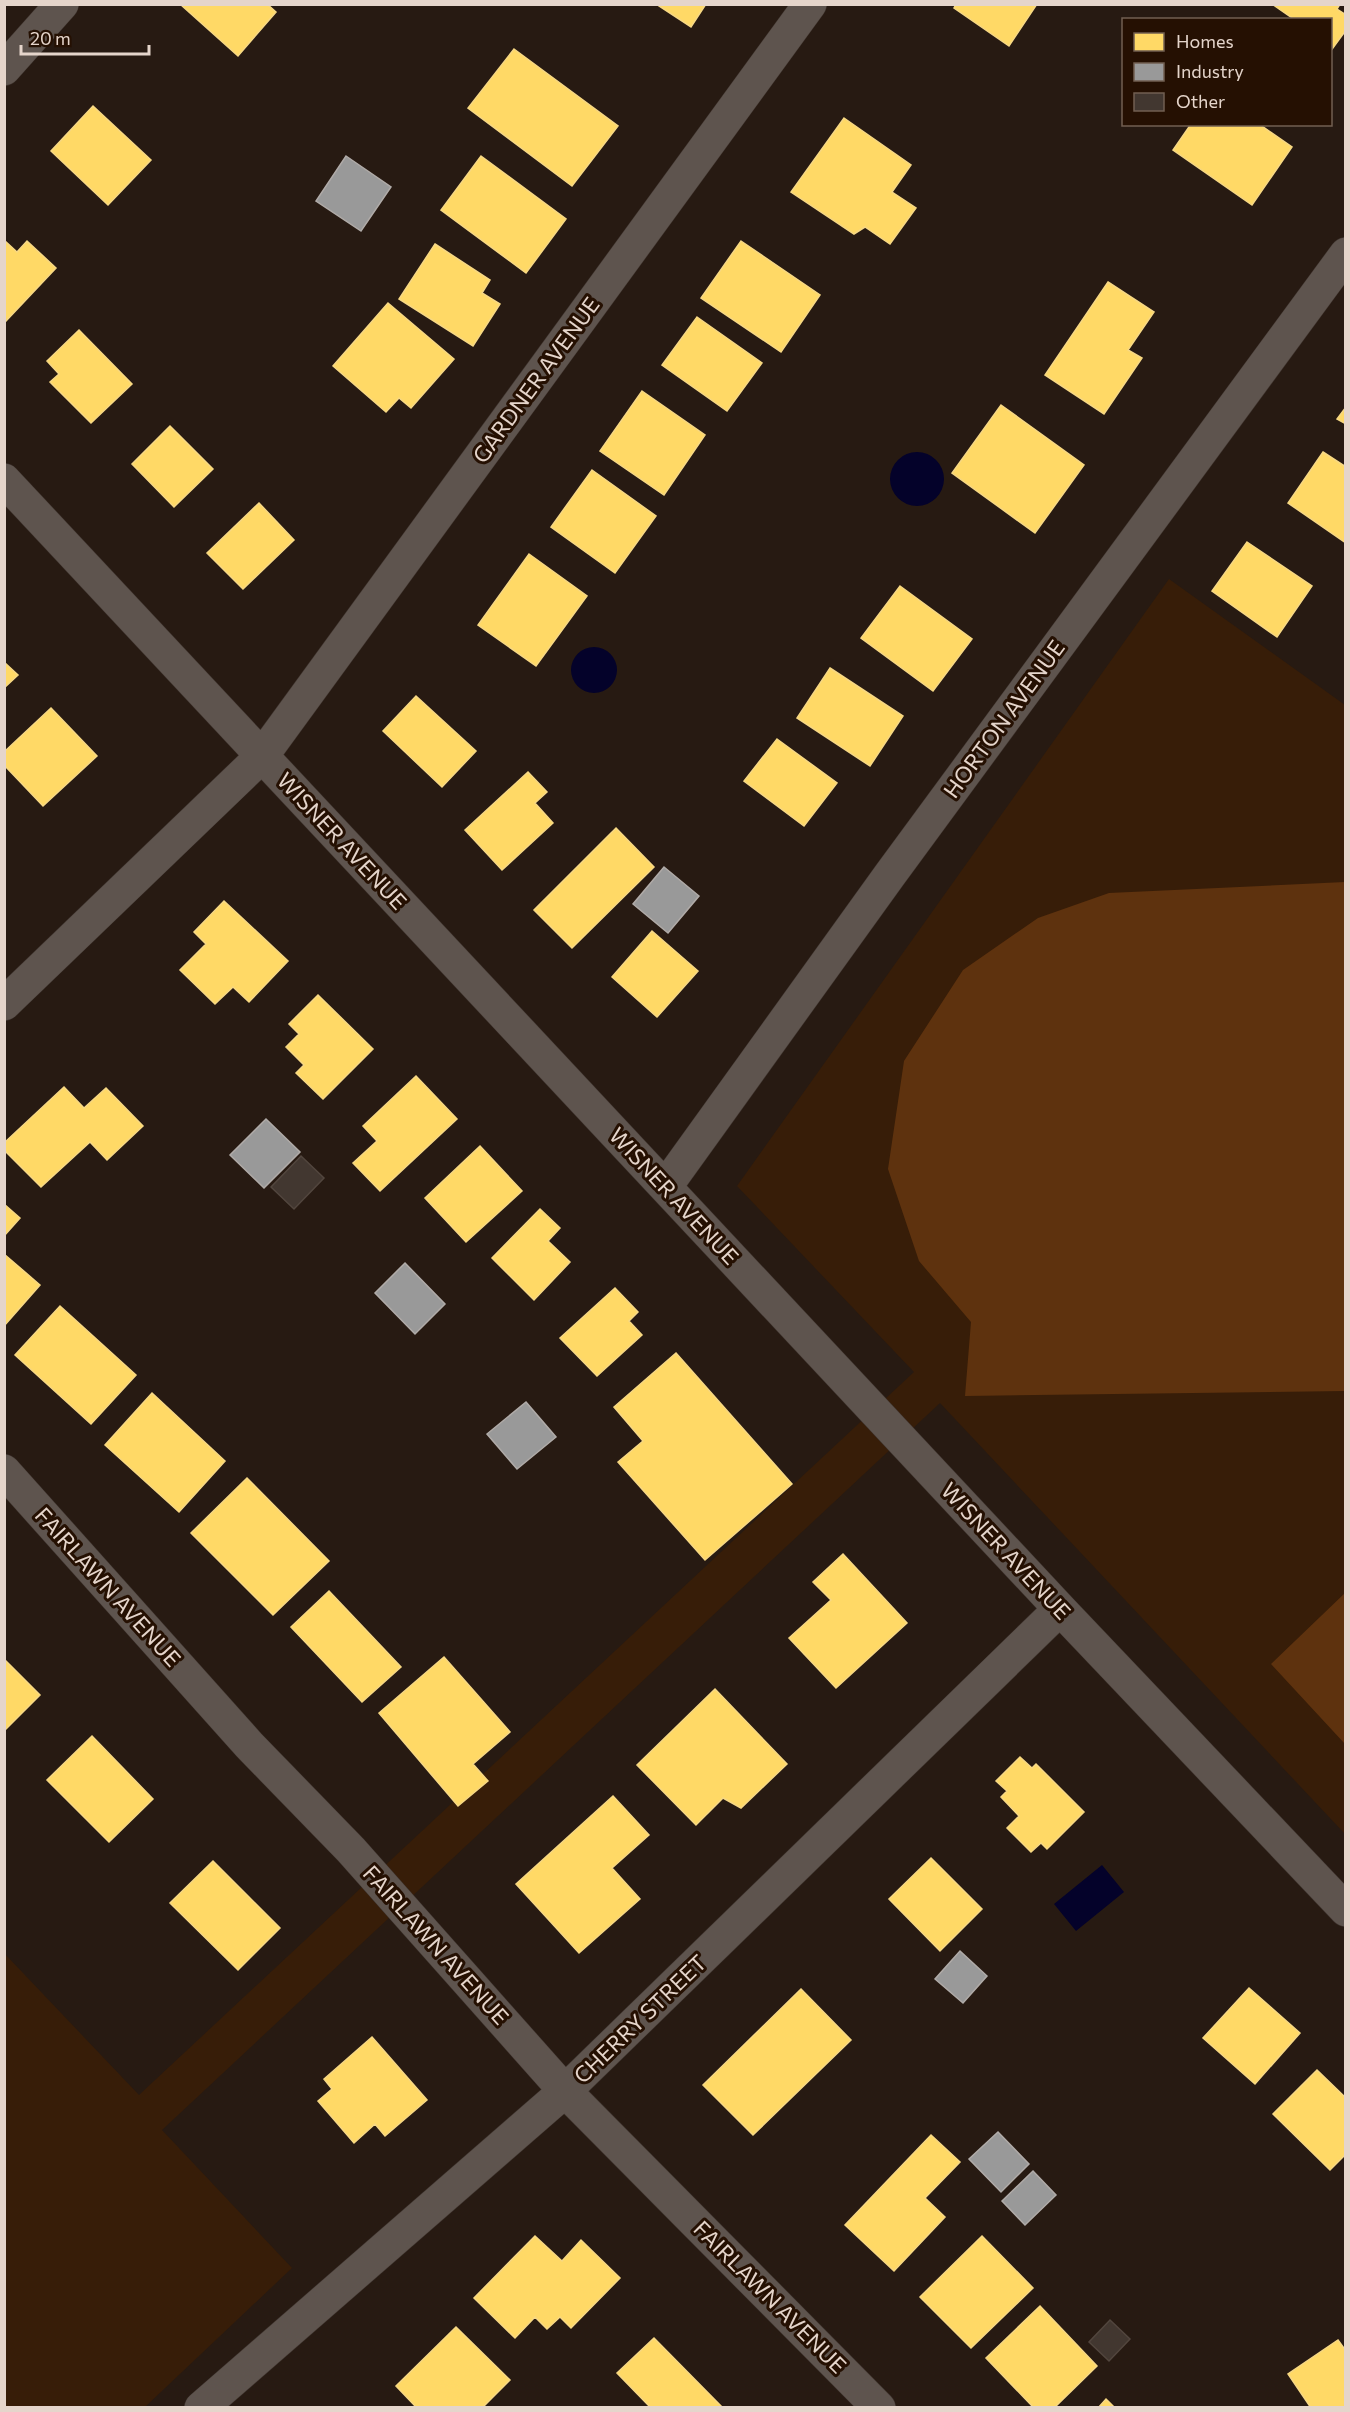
<svg xmlns="http://www.w3.org/2000/svg" width="1350" height="2412" viewBox="0 0 1350 2412" font-family="Commissioner,sans-serif">
	<style>
		.built { fill: #371d08 }
		.green { fill: #5e320e }
		.water { fill: #04022a }
		.homes { fill: #ffd966; stroke: #f7d884; stroke-width: 1.5 }
		.industry { fill: #999; stroke: #b0aba8; stroke-width: 1.5 }
		.building { fill: #423730; stroke: #52463e; stroke-width: 1.5 }
		.lines { fill: none; stroke-linecap: round; stroke-linejoin: round }
		.minor-casing { stroke: #3f342e; stroke-width: 34 }
		.minor { stroke: #5e544e; stroke-width: 33 }
		.labels { text-anchor: middle; stroke-width: 6; stroke-linejoin: round; paint-order: stroke }
		.street-label { font-size: 22px; fill: #e5d5cb; stroke: #251002 }
	</style>
	<rect width="100%" height="100%" fill="#271a12"/>
	<path class="built" d="M1169,579L1345,705V1834L940,1403L162,2130L292,2268L145,2407H5L4,1953L139,2095L914,1372L737,1186Z"/>
	<path class="green" d="M1345,882V1391L965,1396L971,1322L919,1261L888,1169L904,1061L963,970L1038,918L1109,893Z
		M1345,1593V1744L1271,1664Z"/>
	<path class="water" d="M890 479a27 27 0 1 1 54 0a27 27 0 1 1-54 0Z
		M571 670a23 23 0 1 1 46 0a23 23 0 1 1-46 0Z
		M1102,1865L1124,1892L1076,1931L1054,1904Z"/>
	<path class="homes" d="M180,4H267L276,12L238,56Z
		M656,4H706L691,27Z
		M956,4H1037L1009,46L954,8Z
		M1272,4H1340L1337,9L1346,15V30L1330,52V20H1291L1292,18Z
		M514,49L618,126L572,186L468,108Z
		M93,106L151,160L108,205L51,151Z
		M844,118L911,165L892,192L916,208L890,244L865,227L854,234L791,192Z
		M1191,124H1259L1292,147L1252,205L1173,150Z
		M481,156L566,219L526,273L441,210Z
		M4,240L17,252L27,241L56,268L4,323Z
		M741,241L820,295L781,352L701,298Z
		M435,244L490,280L482,293L500,304L473,346L399,299Z
		M1108,282L1154,312L1128,350L1142,358L1104,414L1045,375Z
		M388,303L454,359L411,408L399,398L386,412L333,366Z
		M697,317L762,363L727,411L662,365Z
		M79,330L132,384L91,423L50,382L59,374L47,361Z
		M642,391L705,435L664,495L600,451Z
		M1001,405L1084,465L1035,533L952,473Z
		M1346,407V424L1337,419Z
		M170,426L213,469L174,507L132,464Z
		M1323,452L1346,467V543L1288,503Z
		M592,470L656,516L615,573L551,527Z
		M259,503L294,540L243,589L207,553Z
		M1247,542L1312,586L1277,637L1212,591Z
		M529,554L587,596L536,666L478,625Z
		M900,586L972,639L933,691L861,638Z
		M4,662L18,675L4,688Z
		M830,668L903,716L870,766L797,718Z
		M416,696L476,751L442,787L383,731Z
		M51,708L97,756L43,806L4,765V752Z
		M777,739L837,783L804,826L744,781Z
		M528,772L547,792L535,803L553,823L502,870L465,830Z
		M616,828L654,867L572,948L534,910Z
		M224,901L288,961L249,1002L233,987L215,1004L180,970L206,944L194,932Z
		M652,931L698,971L657,1017L612,977Z
		M318,995L373,1049L323,1099L296,1073L304,1065L286,1047L299,1034L289,1024Z
		M416,1076L457,1119L380,1191L353,1163L377,1141L363,1126Z
		M64,1087L84,1108L106,1088L143,1126L107,1160L90,1142L41,1187L4,1150V1143Z
		M480,1146L522,1191L466,1242L425,1198Z
		M4,1204L20,1218L4,1236Z
		M540,1209L560,1228L548,1241L570,1262L534,1300L492,1258Z
		M4,1254L40,1285L4,1326Z
		M615,1288L638,1312L629,1321L642,1335L597,1376L560,1338Z
		M60,1306L136,1375L91,1424L15,1355Z
		M676,1353L792,1484L705,1560L618,1462L643,1441L614,1407Z
		M152,1393L225,1461L179,1512L105,1445Z
		M247,1478L329,1561L273,1615L191,1533Z
		M843,1554L907,1623L836,1688L789,1638L831,1600L813,1582Z
		M329,1591L401,1667L362,1702L291,1627Z
		M444,1657L510,1732L473,1764L488,1781L458,1806L379,1713Z
		M4,1659L40,1695L4,1731Z
		M715,1689L787,1764L741,1808L723,1798L696,1825L637,1765Z
		M92,1736L153,1799L109,1842L47,1780Z
		M1020,1757L1032,1768L1036,1764L1084,1812L1047,1849L1041,1843L1031,1852L1007,1828L1019,1816L1001,1797L1007,1791L996,1781Z
		M613,1796L649,1835L612,1868L640,1899L579,1953L516,1884Z
		M931,1858L982,1909L940,1951L889,1899Z
		M213,1861L280,1928L238,1970L170,1903Z
		M1249,1988L1300,2033L1255,2084L1203,2038Z
		M801,1989L851,2040L753,2135L703,2085Z
		M372,2037L427,2100L385,2136L375,2124L354,2143L318,2101L332,2089L324,2079Z
		M1317,2070L1346,2098V2154L1330,2170L1273,2114Z
		M931,2135L960,2162L925,2198L945,2217L894,2271L845,2225Z
		M535,2236L562,2261L581,2240L620,2278L571,2328L560,2317L547,2329L535,2317L515,2338L474,2298Z
		M982,2236L1033,2288L971,2348L920,2297Z
		M1040,2306L1097,2366L1054,2408H1034L986,2358Z
		M456,2327L510,2380L482,2408H417L396,2386Z
		M654,2338L723,2408H651L617,2373Z
		M1338,2340L1346,2351V2408H1311L1288,2374Z
		M1106,2399L1115,2408H1098Z"/>
	<path class="industry" d="M346,156L391,187L361,231L316,201Z
		M664,867L699,896L668,933L633,904Z
		M266,1119L300,1152L264,1188L230,1155Z
		M405,1263L445,1304L415,1334L375,1293Z
		M526,1402L556,1437L517,1469L487,1434Z
		M960,1951L987,1976L963,2003L935,1979Z
		M998,2132L1029,2164L1001,2192L969,2159Z
		M1033,2171L1056,2195L1025,2225L1002,2201Z"/>
	<path class="building" d="M301,1156L324,1178L294,1209L271,1187Z
		M1110,2320L1130,2339L1109,2361L1089,2342Z"/>
	<g class="lines">
		<g class="minor-casing">
			<path id="minor" d="M4,69L62,4
				M4,480L1060,1609L1346,1910
				M4,1004L262,756L810,4
				M666,1186L889,876L1346,254
				M4,1471L249,1745L351,1850L565,2091L879,2408
				M201,2408L565,2091L1060,1609"/>
		</g>
		<use href="#minor" class="minor"/>
	</g>
	<g class="labels">
		<g class="street-label">
			<text transform="translate(536 380) rotate(-54)" y="8">GARDNER AVENUE</text>
			<text transform="translate(1004 719) rotate(-54)" y="8">HORTON AVENUE</text>
			<text transform="translate(342 841) rotate(47)" y="8">WISNER AVENUE</text>
			<text transform="translate(674 1196) rotate(47)" y="8">WISNER AVENUE</text>
			<text transform="translate(1006 1551) rotate(47)" y="8">WISNER AVENUE</text>
			<text transform="translate(108 1587) rotate(48)" y="8">FAIRLAWN AVENUE</text>
			<text transform="translate(436 1945) rotate(48)" y="8">FAIRLAWN AVENUE</text>
			<text transform="translate(640 2019) rotate(-44)" y="8">CHERRY STREET</text>
			<text transform="translate(770 2297) rotate(45)" y="8">FAIRLAWN AVENUE</text>
		</g>
	</g>
	<rect width="1350" height="2412" fill="none" stroke="#e5d5cb" stroke-width="12"/>
	<rect x="1122" y="18" width="210" height="108" fill="#251002" stroke="#725f52" stroke-width="1.5"/>
	<rect x="1134" y="33" width="30" height="18" fill="#ffd966" stroke="#725f52" stroke-width="1.5"/>
	<text x="1176" y="48" font-size="18" fill="#e5d5cb">Homes</text>
	<rect x="1134" y="63" width="30" height="18" fill="#999999" stroke="#725f52" stroke-width="1.5"/>
	<text x="1176" y="78" font-size="18" fill="#e5d5cb">Industry</text>
	<rect x="1134" y="93" width="30" height="18" fill="#423730" stroke="#725f52" stroke-width="1.5"/>
	<text x="1176" y="108" font-size="18" fill="#e5d5cb">Other</text>
	<path d="M21 45v9h128v-9" fill="none" stroke="#e5d5cb" stroke-width="3"/>
	<text x="30" y="45" font-size="18" fill="#e5d5cb" stroke="#251002" stroke-width="4.5" paint-order="stroke">20 m</text>
</svg>
